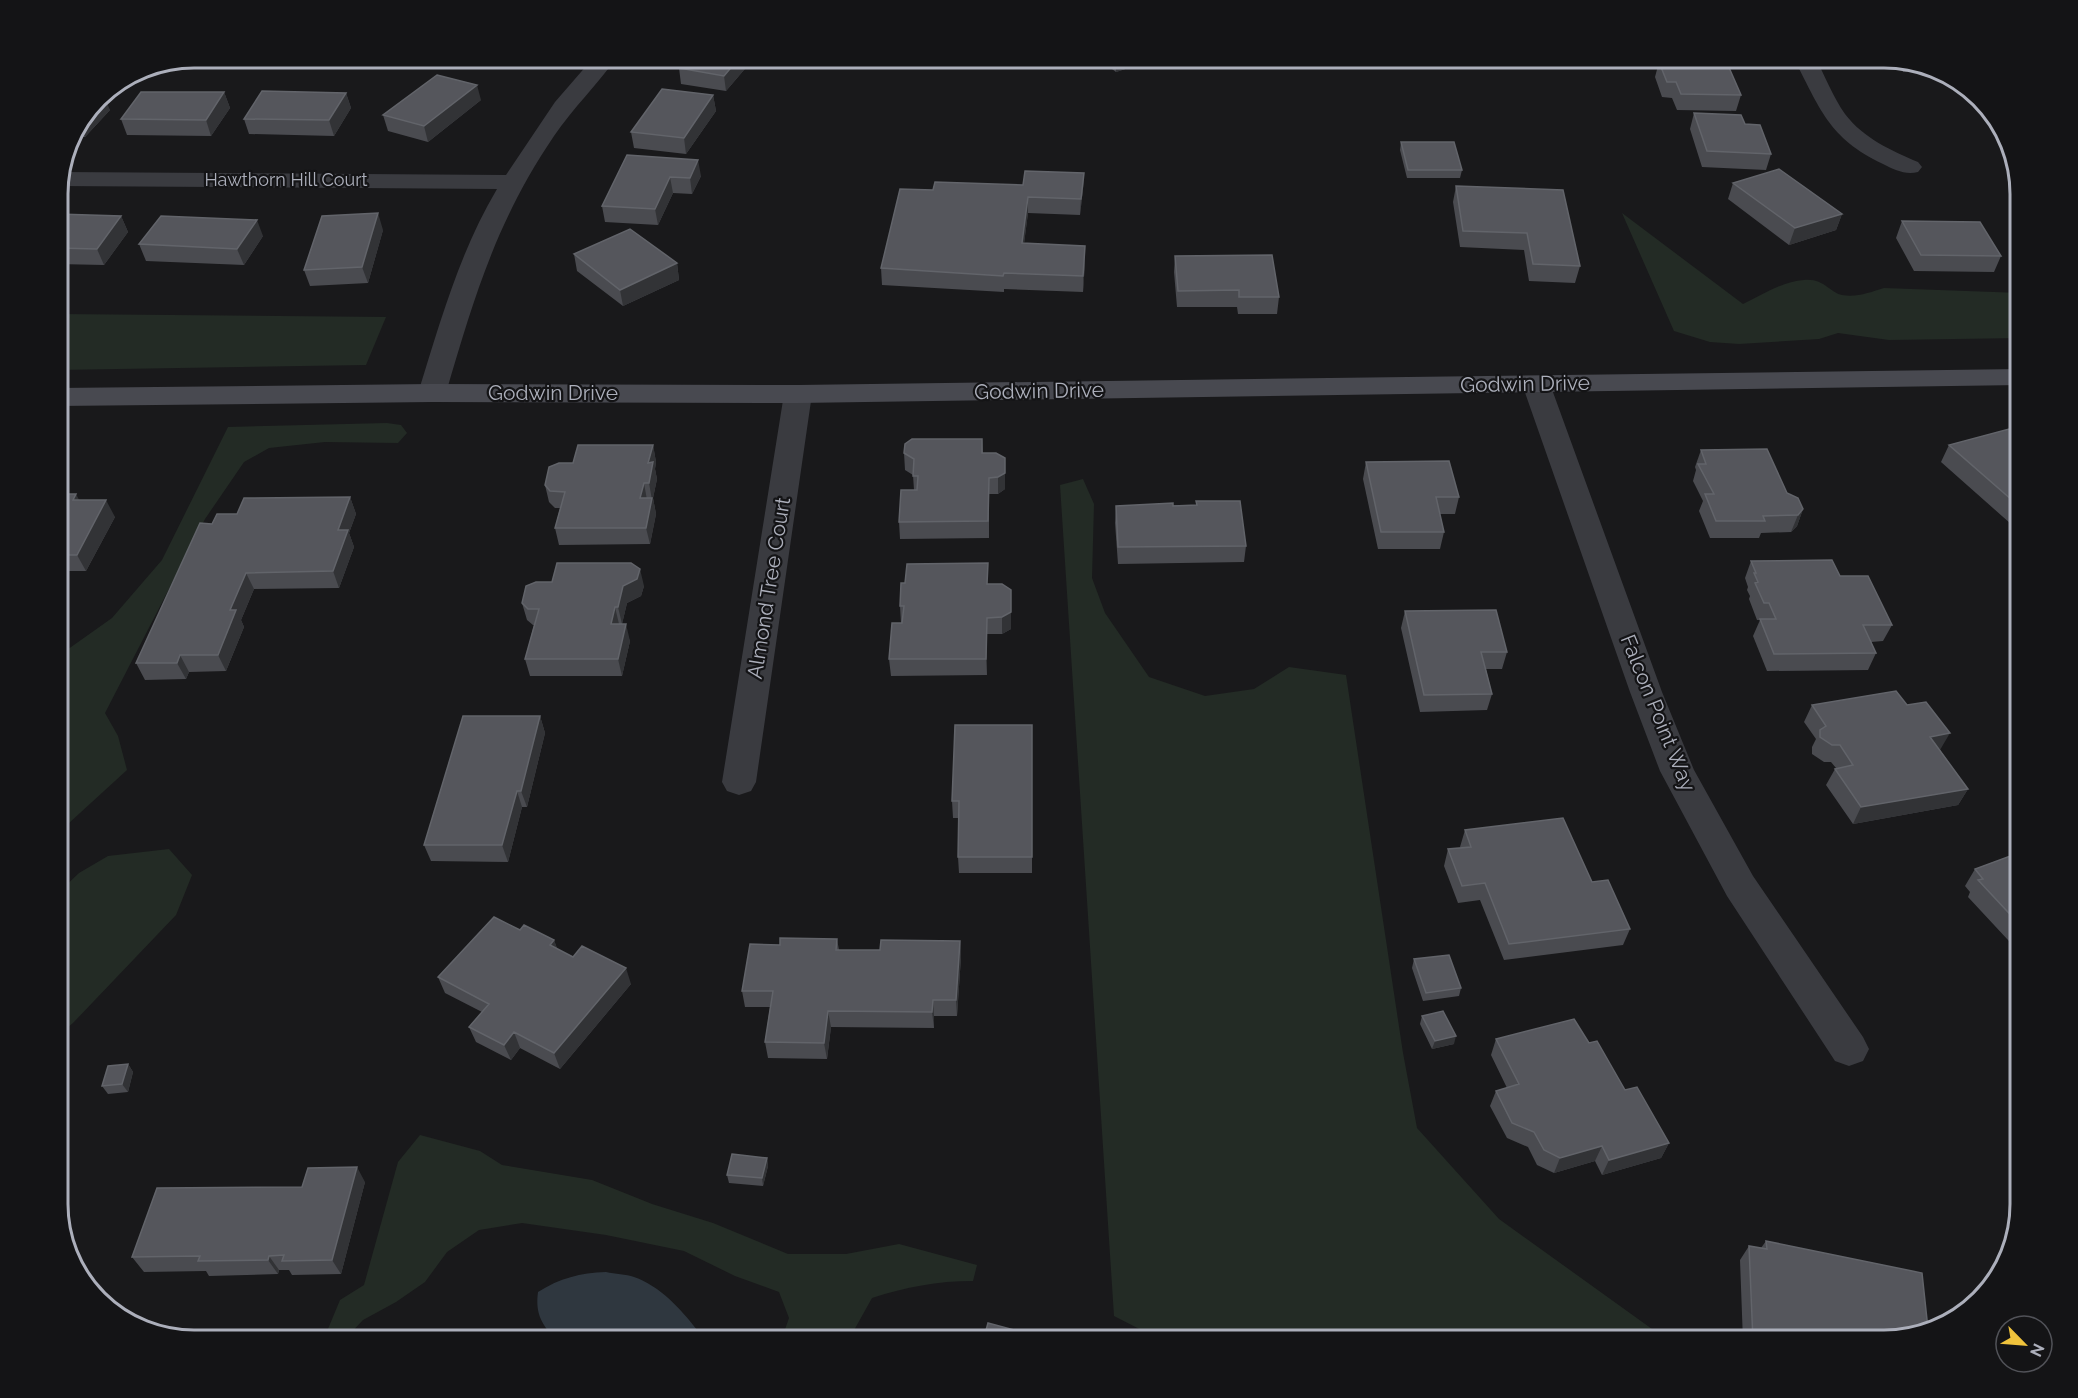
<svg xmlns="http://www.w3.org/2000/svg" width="2078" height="1398" viewBox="0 0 2078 1398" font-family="Raleway,sans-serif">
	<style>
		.green { fill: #232b25 }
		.water { fill: #2f373f }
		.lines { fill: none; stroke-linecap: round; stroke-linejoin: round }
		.street { fill: #3a3b40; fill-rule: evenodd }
		.secondary { fill: #484950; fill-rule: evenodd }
		.wall { fill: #4a4b50 }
		.shaded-wall { fill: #323336 }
		.building { fill: #55565c; stroke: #62646a; stroke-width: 1.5 }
		.labels { text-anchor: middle; stroke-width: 4.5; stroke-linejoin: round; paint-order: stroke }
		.far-street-label { font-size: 18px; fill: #acafbb; stroke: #141416 }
		.street-label { font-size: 21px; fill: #acafbb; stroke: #141416 }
		.rim { fill: none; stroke: #acafbb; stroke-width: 3 }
	</style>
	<rect width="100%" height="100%" fill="#19191b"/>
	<path class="green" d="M1622,213L1743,304C1762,295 1783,281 1804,280C1824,278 1830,293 1842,295C1856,298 1871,292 1884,288L2021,293V338L1889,340L1838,333L1819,339L1739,344L1710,342L1674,331Z
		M57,314L386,317L366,365L57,370Z
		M387,423L401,425L407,433L398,443L325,442L269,448L244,462L205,519L105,713L118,736L127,770L57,834V657L112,618L162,560L228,427Z
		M1083,479L1094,504L1092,578L1105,613L1149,677L1205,696L1254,689L1289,667L1346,675L1403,1053L1417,1128L1499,1219L1659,1334L1653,1341H1163L1114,1316L1060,485Z
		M169,849L192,875L176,915L73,1023L57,1036V894L79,873L108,856Z
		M420,1135L480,1151L502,1165L592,1180L652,1204L713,1223L788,1254H846L899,1244L977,1265L973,1281C937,1281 906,1287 872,1298L848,1341H781L789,1318L779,1292L735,1276L684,1251L606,1235L522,1223L479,1230L447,1252L425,1282L396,1302L363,1320L343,1341H323L340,1300L364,1285L398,1162Z"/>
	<path class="water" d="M606,1272C615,1274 626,1274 634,1277C660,1286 681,1309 697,1330L694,1341H557C542,1325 535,1314 538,1292C560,1278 580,1273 606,1272Z"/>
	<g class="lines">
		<path class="street" d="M594,57H617C598,84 573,108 554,136C497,220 474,297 446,393L442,399L432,402L422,399L418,393C440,323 459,253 497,189L57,186L60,172L506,175L555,102Z
			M1793,57H1815C1825,76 1833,97 1845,114C1863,138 1892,151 1918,162L1922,167L1918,172C1905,175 1895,170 1883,164C1828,138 1820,108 1793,57Z
			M1536,376L1546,378L1550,384L1662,692L1694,770L1753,876L1863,1037L1869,1049L1863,1061L1849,1066L1835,1061L1727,896L1660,771L1630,692L1522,384L1526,378Z
			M798,385L808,388L812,394L756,782L751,791L739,795L727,791L722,782L784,394L788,388Z"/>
		<path class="secondary" d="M2021,369V385L798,403L432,402L57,406V388L432,384L798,385Z"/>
	</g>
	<path class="wall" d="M462,57H515L507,65Z
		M689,57H755L726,91L681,84L679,68Z
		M1096,57H1162L1116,72Z
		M1897,61L1934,72H1903Z
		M1659,62L1741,95L1736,111L1677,110L1672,98L1662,97L1655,77Z
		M1968,89L2003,126V127H1996L1968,90Z
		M224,92L230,108L211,136L127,135L121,119Z
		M346,93L351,108L334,136L249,134L244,119Z
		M713,95L716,111L686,154L634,148L631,132Z
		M97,97L110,110L85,137L71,136Z
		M481,100L428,142L388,131L383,115Z
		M1694,113L1745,124L1771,154L1766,170L1702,167L1690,129Z
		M1401,142L1462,170L1460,178H1407L1400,150Z
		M627,155L701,176L692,194L673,193L658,225L605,222L602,206Z
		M1084,173L1083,189L1080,215L1028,213L1024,243L1085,262L1083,292L1004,289V292L882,285L881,268L933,190L1023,185Z
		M1733,183L1842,214L1836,230L1789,245L1728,199Z
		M1456,186L1580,266L1575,283L1529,281L1524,250L1460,247L1453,202Z
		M57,214L121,216L128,232L104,265L57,264Z
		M1902,221L2001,256L1994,272L1914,271L1896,238Z
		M383,230L368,283L310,286L304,270Z
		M263,236L244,265L146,261L139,244Z
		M574,254L677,263L679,280L623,306L577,271Z
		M1175,256L1279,297L1277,314H1238L1237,307H1177L1174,272Z
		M982,439L983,453L1005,458V489L998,494H989V538L900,539L899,522L914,490L913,475L905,470L904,453Z
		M2021,440V521L2011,524L1941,462L1949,445Z
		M653,445L656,462L655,469L657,479L653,498L656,514L650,544L559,545L555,528L560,508H555L549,502L545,485L573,463Z
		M1701,450L1787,493L1803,509L1797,526L1791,532L1761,533L1759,538H1710L1699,511L1703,501L1693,481L1696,470L1695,467Z
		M1366,462L1459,497L1455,514H1440L1444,532L1440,549H1378L1363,479Z
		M350,497L356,514L349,533L354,547L339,588L254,589L241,620L244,627L226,671L189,672L186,679L145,680L136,663L212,524L237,514Z
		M57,500H80L115,517L86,571H57Z
		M1196,501L1246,546L1244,562L1118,564L1115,523L1116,506L1196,505Z
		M1751,561L1840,576L1892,625L1883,641L1871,642L1876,653L1868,670L1767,671L1753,636L1760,620H1757L1749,599L1750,596L1747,590L1748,587L1745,578Z
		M905,583L988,584L1011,607V629L1002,634H987V675L891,676L889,659L901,623L900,606Z
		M644,586L641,596L627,603L622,624L630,641L622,676H530L525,659L534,625H533L527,620L522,603Z
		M1405,611L1507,652L1502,669H1486L1492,694L1487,710L1420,712L1401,628Z
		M1812,705L1940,750L1968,789L1958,805L1853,824L1826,785L1835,769L1836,768L1831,762H1824L1812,754V747L1816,739L1804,722Z
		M540,716L545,733L527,807H522L508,862L431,861L424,845Z
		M1032,725V873H959L958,857L959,818H953L952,801Z
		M1465,830L1592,882L1630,929L1623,945L1504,960L1480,900L1458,903L1444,866L1448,849L1461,848L1460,847Z
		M2021,852V954L1968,897L1970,892L1965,886L1975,869Z
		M520,930L554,940L557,949L631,984L560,1069L520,1048L511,1060L476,1042L469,1027L482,1012L445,993L438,977Z
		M837,939L839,950H880L960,941L961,957L957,1016H934V1028L831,1027L827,1059L768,1058L765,1042L770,1007H745L742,991L780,945Z
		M1414,959L1461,988L1459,996L1423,1001L1412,968Z
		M1422,1016L1454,1044L1432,1049L1420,1024Z
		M1496,1039L1589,1043L1625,1090L1669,1143L1661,1158L1602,1175L1595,1161L1554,1173L1537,1165L1528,1147L1507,1138L1490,1106L1496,1091L1507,1088L1491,1055Z
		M128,1064L133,1072L128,1092L108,1094L102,1086Z
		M767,1158L768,1166L763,1186L729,1183L727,1175Z
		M365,1182L341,1274L292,1275L289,1270H279L278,1274L209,1276L206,1271L144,1272L132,1257Z
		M1766,1241L1885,1341H1743L1740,1260L1749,1246L1761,1248Z
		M1996,1280H1998L1984,1293Z"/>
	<path class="shaded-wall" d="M505,57H515L507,65Z
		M740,57H755L726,91L724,76Z
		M1116,57H1162L1116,72Z
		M477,85L481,100L428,142L424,126Z
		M224,92L230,108L211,136L206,120Z
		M346,93L351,108L334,136L329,120Z
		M103,94L110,110L85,137L79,124L88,110Z
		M713,95L716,111L686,154L684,138Z
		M698,160L701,176L692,194L690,178Z
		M1084,173L1083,189L1080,215L1081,199Z
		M670,177L673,193L658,225L655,209Z
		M1028,197V213L1022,260V243Z
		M378,213L383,230L368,283L362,267Z
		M1842,214L1836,230L1789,245L1795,228Z
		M121,216L128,232L104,265L97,249Z
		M257,220L263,236L244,265L237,249Z
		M1085,246V262L1083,292V276Z
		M677,263L679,280L623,306L620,290Z
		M653,445L656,462L655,469L657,479L653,498L656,514L650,544L646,528L652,500L649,483L648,463Z
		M1005,458V489L998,494V477Z
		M644,483L647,500L640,498Z
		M76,494L85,511L73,500Z
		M350,497L356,514L349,533L354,547L339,588L333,571L338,530Z
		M106,500L115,517L86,571L77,555Z
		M2020,507H2021V521L2011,524Z
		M1803,509L1797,526L1791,532L1798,515Z
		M640,569L644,586L641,596L627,603L622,624L618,607L623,586Z
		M246,573L254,589L241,620L244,627L226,671L218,655L230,610Z
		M1011,590V629L1002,634V617Z
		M615,607L619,624H611Z
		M987,618V675L986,659Z
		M626,624L630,641L622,676L618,659Z
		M180,655L189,672L186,679L177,663Z
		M540,716L545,733L527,807L521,791Z
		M1950,733L1940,750L1921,754L1930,737Z
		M1968,789L1958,805L1853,824L1861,807Z
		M517,791L522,807L508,862L502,845Z
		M554,940L560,956L550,945Z
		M960,941L961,957L957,1016L956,1000Z
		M626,968L631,984L560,1069L554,1053Z
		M933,1000L934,1016V1028L932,1012Z
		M828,1011L831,1027L827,1059L824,1043Z
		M514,1032L520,1048L511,1060L504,1045Z
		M1456,1036L1454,1044L1432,1049L1435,1041Z
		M128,1064L133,1072L128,1092L122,1084Z
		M1669,1143L1661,1158L1602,1175L1609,1160Z
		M1602,1146L1595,1161L1554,1173L1560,1158Z
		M767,1158L768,1166L763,1186L762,1178Z
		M357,1167L365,1182L341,1274L332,1260Z
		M269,1256L279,1270L278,1274L268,1260Z"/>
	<path class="building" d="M689,57H740L724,76L679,68Z
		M1659,62L1727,63L1741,95L1681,94L1676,82H1667Z
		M437,75L477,85L424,126L383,115Z
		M662,89L713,95L684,138L631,132Z
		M262,91L346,93L329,120L244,119Z
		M141,92H224L206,120L121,119Z
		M102,94H103L88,110L97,97Z
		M1694,113L1741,115L1745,124L1760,125L1771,154L1707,151Z
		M1401,142H1454L1462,170H1408Z
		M627,155L698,160L690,178L670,177L655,209L602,206Z
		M1779,169L1842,214L1795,228L1733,183Z
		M1025,171L1084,173L1081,199L1028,197L1022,243L1085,246L1083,276L1004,273L1003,276L881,268L900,189L933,190L935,182L1023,185Z
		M1456,186L1563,190L1580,266L1533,264L1527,233L1463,231Z
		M378,213L362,267L304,270L322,216Z
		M57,214L121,216L97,249L57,248Z
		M161,216L257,220L237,249L139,244Z
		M1902,221L1980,222L2001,256L1921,255Z
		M630,229L677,263L620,290L574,254Z
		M1272,255L1279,297H1239V290L1178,291L1175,256Z
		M2009,429L2021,440V507H2020L1949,445Z
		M912,439H982V453H996L1005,458V473L998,477L989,478L988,521L899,522L901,490H917L918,476H913L914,459L904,453L905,444Z
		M578,445H653L648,463L653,462L649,483H644L640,498H652L646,528H555L565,492L550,491L545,485L549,467L559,463H573Z
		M1767,449L1787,493L1798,498L1803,509L1798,515L1763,516L1765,521H1716L1705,494H1714L1698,464H1706L1701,450Z
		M1449,461L1459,497H1436L1444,532H1381L1366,462Z
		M62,494H76L73,500H106L77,555H57V500Z
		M350,497L338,530H348L333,571L246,573L230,610H236L218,655H180L177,663H136L200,523L212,524L217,514H237L244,498Z
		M1196,501H1240L1246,546L1118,547L1116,506L1173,503V506L1197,505Z
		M1832,560L1840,576H1868L1892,625H1863L1876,653L1774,654L1760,619H1776L1769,603H1764L1755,583L1758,582L1754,573H1756L1751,561Z
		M557,563H631L640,569L637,579L623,586L618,607H615L611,624H626L618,659H525L539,609H528L522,603L526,586L536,582H552Z
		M988,563L987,584H1002L1011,590V612L1002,617L987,618L986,659H889L892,623H902L904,606H900L901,583H905L907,564Z
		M1496,610L1507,652H1481L1492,694L1424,695L1405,611Z
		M1896,691L1907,705L1926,702L1950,733L1930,737L1968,789L1861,807L1835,769L1853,765L1840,745H1832L1820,737V730L1826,726L1812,705Z
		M463,716H540L521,791H517L502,845H424Z
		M955,725H1032V857H958L959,801H952Z
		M1563,818L1592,882L1608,880L1630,929L1509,944L1485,883L1462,886L1448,849L1471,847L1465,830Z
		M2021,852V926L1978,880L1983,879L1975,869Z
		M494,917L520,930L524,925L554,940L550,945L573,957L582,946L626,968L554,1053L514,1032L504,1045L469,1027L489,1004L438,977Z
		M780,938L837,939L836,950H880L881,940L960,941L956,1000H933L932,1012L828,1011L824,1043L765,1042L773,991H742L750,944L780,945Z
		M1449,955L1461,988L1426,993L1414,959Z
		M1443,1011L1456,1036L1435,1041L1422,1016Z
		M1574,1019L1589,1043L1597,1041L1625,1090L1637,1087L1669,1143L1609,1160L1602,1146L1560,1158L1544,1150L1534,1132L1512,1123L1496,1091L1519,1084L1496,1039Z
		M128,1064L122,1084L102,1086L108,1066Z
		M732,1154L767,1158L762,1178L727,1175Z
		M357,1167L332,1260L282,1261L284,1255L269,1256L268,1260L198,1261L200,1256L132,1257L157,1188L302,1187L308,1168Z
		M1766,1241L1922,1273L1928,1329L1885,1341H1753L1749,1246L1767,1249Z
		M988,1323L1056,1341H983Z"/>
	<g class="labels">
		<g class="far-street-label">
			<text x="286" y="186">Hawthorn Hill Court</text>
		</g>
		<g class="street-label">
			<text transform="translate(1525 384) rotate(-1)" y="7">Godwin Drive</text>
			<text transform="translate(1039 391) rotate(-1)" y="7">Godwin Drive</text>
			<text x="553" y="400">Godwin Drive</text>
			<text transform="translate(769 588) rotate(-81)" y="7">Almond Tree Court</text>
			<text transform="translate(1658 713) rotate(68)" y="7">Falcon Point Way</text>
		</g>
	</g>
	<path d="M0 0H2078V1398H0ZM194 68H1884A126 126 0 0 1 2010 194V1204A126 126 0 0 1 1884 1330H194A126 126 0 0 1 68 1204V194A126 126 0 0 1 194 68Z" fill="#141416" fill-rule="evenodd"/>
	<path class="rim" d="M194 68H1884A126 126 0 0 1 2010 194V1204A126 126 0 0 1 1884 1330H194A126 126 0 0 1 68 1204V194A126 126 0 0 1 194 68Z"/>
	<g transform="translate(2024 1344) rotate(115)"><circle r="28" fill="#141416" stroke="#515258" stroke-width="1.5"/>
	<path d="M0-4.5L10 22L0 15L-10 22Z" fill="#f0c33c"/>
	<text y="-9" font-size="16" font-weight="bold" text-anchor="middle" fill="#acafbb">N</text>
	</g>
</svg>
